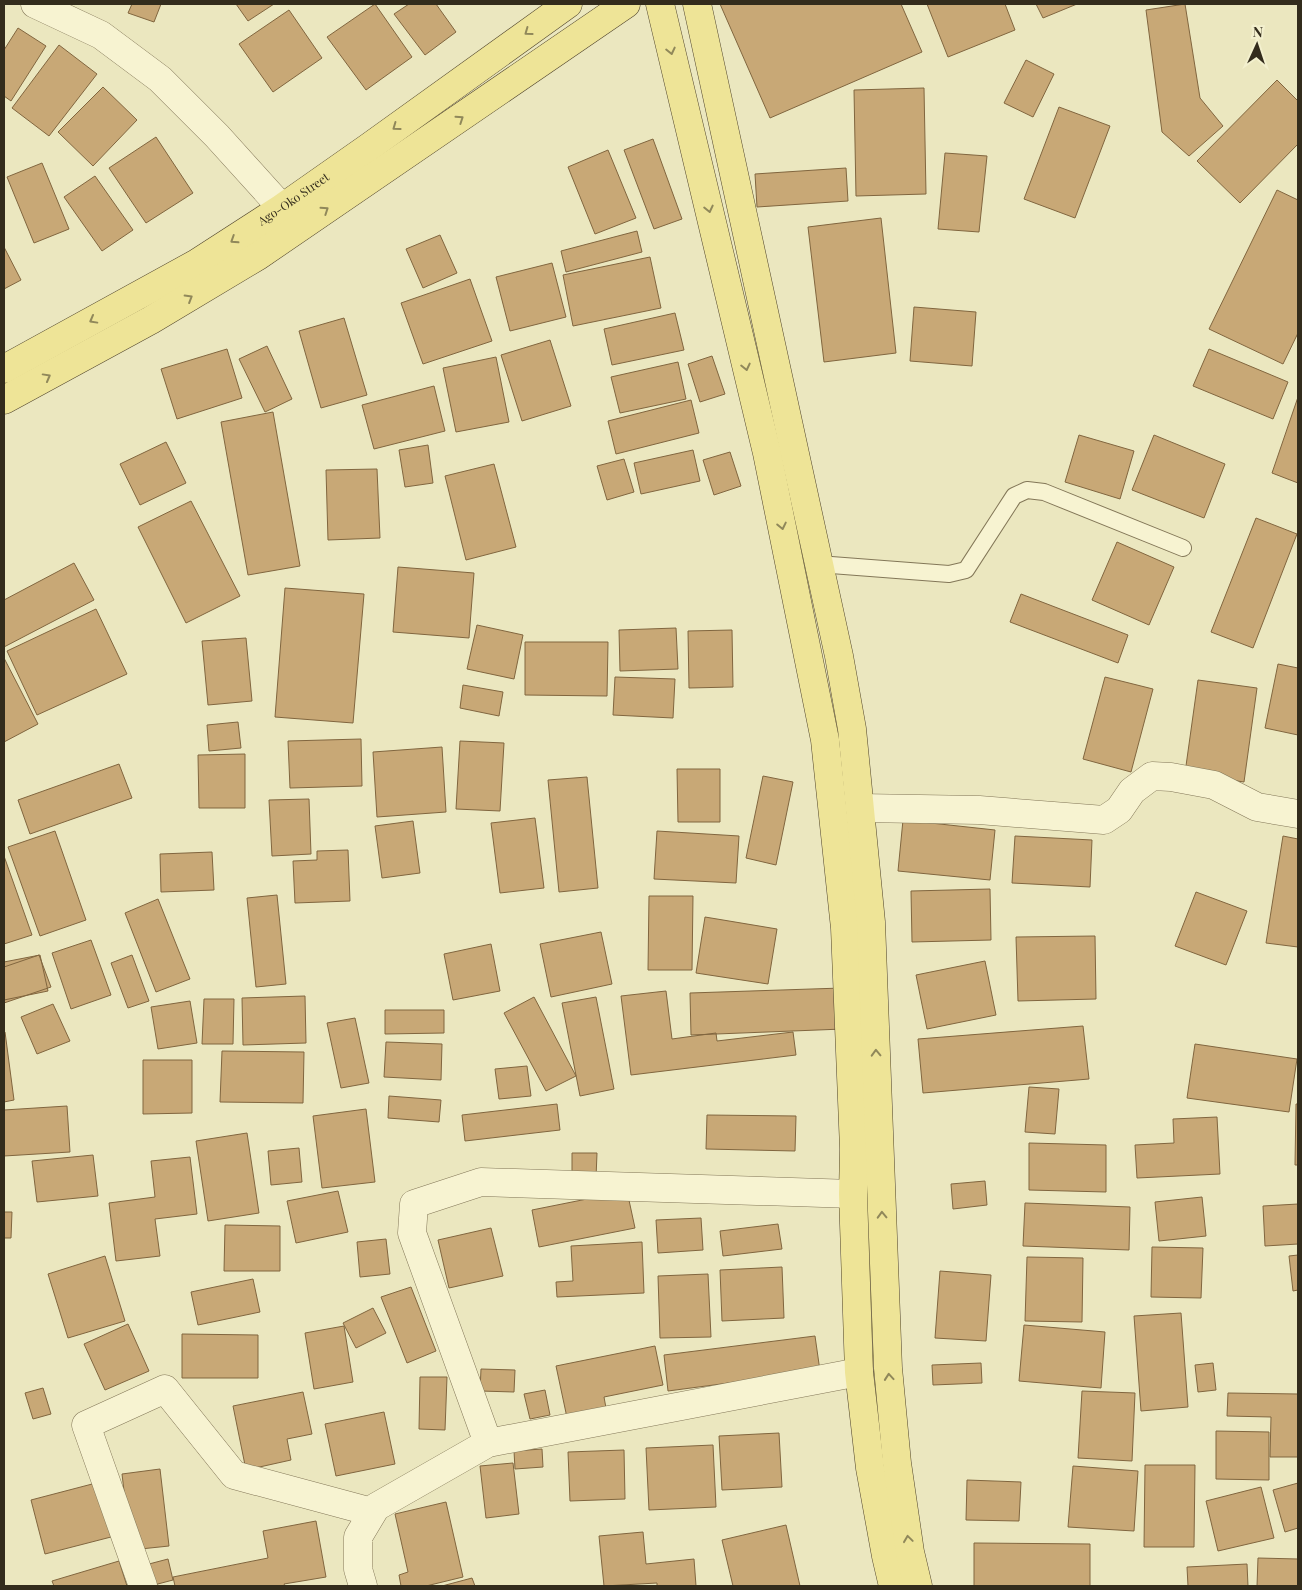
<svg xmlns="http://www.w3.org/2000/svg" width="1302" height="1590" viewBox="0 0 1302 1590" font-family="'Playfair Display',serif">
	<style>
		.building { fill: #c8a876; stroke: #81663f }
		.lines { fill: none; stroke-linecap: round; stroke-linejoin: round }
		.service-casing { stroke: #837758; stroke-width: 18 }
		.minor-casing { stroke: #837758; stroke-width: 29 }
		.primary-casing { stroke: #50442c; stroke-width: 29 }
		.service { stroke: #f7f3d1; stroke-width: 16 }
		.minor { stroke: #f7f3d1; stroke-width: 28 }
		.primary { stroke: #eee497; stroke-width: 28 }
		.oneway { stroke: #90885a }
		.labels { text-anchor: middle; stroke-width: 4; stroke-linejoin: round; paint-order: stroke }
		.street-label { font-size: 12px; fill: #332c1c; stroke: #f3f0ce }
	</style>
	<rect width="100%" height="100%" fill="#ebe7bf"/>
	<path class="building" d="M132,4H161L154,22L128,13Z
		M236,4H274L248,21Z
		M375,4L412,57L366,90L327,37Z
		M409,4H436L456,32L425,55L394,14Z
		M720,4H901L922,52L770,118Z
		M927,4H1005L1015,30L948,57Z
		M1036,4H1077L1043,18Z
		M1185,4L1200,98L1223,126L1189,156L1162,132L1146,10Z
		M289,10L322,58L273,92L239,44Z
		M18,28L46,46L11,101L4,96V50Z
		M59,45L97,74L49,136L12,108Z
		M1026,60L1054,74L1033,117L1004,103Z
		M1277,80L1298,101V144L1240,203L1197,161Z
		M103,87L137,120L93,166L58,132Z
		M924,88L926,194L856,196L854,90Z
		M1059,107L1110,126L1075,218L1024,199Z
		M156,137L193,193L146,223L109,168Z
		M653,139L682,219L654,229L624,150Z
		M608,150L636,218L595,234L568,167Z
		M945,153L987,156L979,232L938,229Z
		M42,163L69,229L34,243L7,177Z
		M846,168L848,201L757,207L755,174Z
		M95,176L133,230L102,251L64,197Z
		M1277,190L1298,200V333L1283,364L1209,329Z
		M881,218L896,353L824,362L808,227Z
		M637,231L642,252L566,272L561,251Z
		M440,235L457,273L423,288L406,249Z
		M4,247L21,280L4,289Z
		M650,257L661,308L573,326L563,275Z
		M552,263L566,317L510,331L496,277Z
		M470,279L492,341L423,364L401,303Z
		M914,307L976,312L972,366L910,361Z
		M675,313L684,350L612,365L604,329Z
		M344,318L367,395L321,408L299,331Z
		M550,340L571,406L522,421L501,355Z
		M267,346L292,399L265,412L239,359Z
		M227,349L242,398L177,419L161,369Z
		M1209,349L1288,382L1273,419L1193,386Z
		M712,356L725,394L700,402L688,364Z
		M496,357L509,422L456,432L443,368Z
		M678,362L686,399L620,413L611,377Z
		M434,386L445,431L374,449L362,405Z
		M1298,397V483L1272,473Z
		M691,400L699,433L616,454L608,421Z
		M273,412L300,566L248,575L221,422Z
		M1079,435L1134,451L1120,499L1065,482Z
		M1154,435L1225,464L1204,518L1132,490Z
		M166,442L186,483L140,505L120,464Z
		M428,445L433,483L405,487L399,450Z
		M693,450L700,481L641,494L634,463Z
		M730,452L741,486L714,495L703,460Z
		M624,459L634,492L607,500L597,466Z
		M494,464L516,547L466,560L445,476Z
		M377,469L380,538L328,540L326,470Z
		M191,501L240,596L186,623L138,527Z
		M1256,518L1297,534L1253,648L1211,632Z
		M1117,542L1174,567L1149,625L1092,600Z
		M74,563L94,600L4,647V600Z
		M398,567L474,573L469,638L393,632Z
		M285,588L364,594L353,723L275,717Z
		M1021,594L1128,635L1118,663L1010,622Z
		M96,609L127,674L37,715L7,651Z
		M477,625L523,635L514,679L467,669Z
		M676,628L678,669L620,671L619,630Z
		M732,630L733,687L689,688L688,631Z
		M246,638L252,701L208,705L202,641Z
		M525,642H608L607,696L525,695Z
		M4,658L38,724L4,742Z
		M1278,664L1298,668V735L1265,728Z
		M615,677L675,679L673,718L613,715Z
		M1105,677L1153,689L1131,772L1083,759Z
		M1198,680L1257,688L1244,782L1185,773Z
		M463,685L503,692L499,716L460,708Z
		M238,722L241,748L209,751L207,725Z
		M361,739L362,786L290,788L288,741Z
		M460,741L504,743L500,811L456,809Z
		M442,747L446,812L377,817L373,752Z
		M245,754V808H199L198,755Z
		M119,764L132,798L30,834L18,800Z
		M677,769H720V822H678Z
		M763,776L793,782L776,865L746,858Z
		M587,777L598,888L559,892L548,780Z
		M309,799L311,854L272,856L269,800Z
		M535,818L544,888L500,893L491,823Z
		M903,820L995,830L990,880L898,871Z
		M413,821L420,873L382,878L375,826Z
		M55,831L86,920L40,936L8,847Z
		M657,831L739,836L736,883L654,879Z
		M1015,836L1092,840L1090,887L1012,883Z
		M1283,836L1298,839V947L1266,943Z
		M348,850L350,901L295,903L293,861L317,860V851Z
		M212,852L214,890L161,892L160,854Z
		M4,856L32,935L4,944Z
		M990,889L991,940L912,942L911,891Z
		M1196,892L1247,911L1226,965L1175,946Z
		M277,895L286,984L256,987L247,898Z
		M649,896H693L692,970H648Z
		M158,899L190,979L156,992L125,913Z
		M705,917L777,929L768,984L696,973Z
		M601,932L612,984L551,997L540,944Z
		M1095,936L1096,999L1018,1001L1016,937Z
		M91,940L111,995L71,1009L52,953Z
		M491,944L500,991L453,1000L444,954Z
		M39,955L51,987L4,1003V967Z
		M40,955L48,991L4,1000V962Z
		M132,955L149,1001L128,1008L111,963Z
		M985,961L996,1015L927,1029L916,975Z
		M842,988L843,1029L691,1035L690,993Z
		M666,991L672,1039L716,1033L717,1041L793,1032L796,1055L631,1075L621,996Z
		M305,996L306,1043L243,1045L242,998Z
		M534,997L576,1076L546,1091L504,1013Z
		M596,997L614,1089L580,1096L562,1003Z
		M204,999H234L233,1044H202Z
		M190,1001L197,1043L158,1049L151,1007Z
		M53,1004L70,1041L37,1054L21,1017Z
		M385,1010H444V1033L385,1034Z
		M355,1018L369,1083L341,1088L327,1023Z
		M1083,1026L1089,1079L923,1093L918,1039Z
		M4,1032H5L14,1100L4,1102Z
		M386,1042L442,1044L441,1080L384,1077Z
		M1195,1044L1297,1059L1289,1112L1187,1098Z
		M222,1051L304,1052L303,1103L220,1102Z
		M143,1060H192V1113L143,1114Z
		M527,1066L531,1096L499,1099L495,1069Z
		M1029,1087L1059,1089L1055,1134L1025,1132Z
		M389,1096L441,1100L439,1122L388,1118Z
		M557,1104L560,1130L465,1141L462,1115Z
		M1296,1104H1298V1165H1295Z
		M67,1106L70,1152L4,1156V1110Z
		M366,1109L375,1182L322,1188L313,1116Z
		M707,1115L796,1116L795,1151L706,1149Z
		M1217,1117L1220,1174L1137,1178L1135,1145L1174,1143L1173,1119Z
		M247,1133L259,1213L208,1221L196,1141Z
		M1029,1143L1106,1145V1192L1029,1190Z
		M299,1148L302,1182L271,1185L268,1151Z
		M572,1153H597L596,1178H572Z
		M93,1155L98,1196L37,1202L32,1161Z
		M190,1157L197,1214L155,1219L160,1256L116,1261L109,1203L155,1197L151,1161Z
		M985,1181L987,1205L953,1209L951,1184Z
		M338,1191L348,1232L296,1243L287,1201Z
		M627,1191L635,1228L539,1247L532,1210Z
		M1202,1197L1206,1236L1159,1241L1155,1202Z
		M1025,1203L1130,1207L1129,1250L1023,1246Z
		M1298,1204V1244L1265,1246L1263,1206Z
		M4,1212H12L11,1238H4Z
		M701,1218L703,1250L658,1253L656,1220Z
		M778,1224L782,1249L723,1256L720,1231Z
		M225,1225L280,1226V1271H224Z
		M491,1228L503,1276L449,1288L438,1240Z
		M386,1239L390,1274L360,1277L357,1242Z
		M642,1242L644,1293L557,1297L556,1282L573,1281L571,1246Z
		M1152,1247L1203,1248L1201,1298L1151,1297Z
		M1298,1255V1290L1293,1291L1289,1256Z
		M105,1256L125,1321L68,1338L48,1274Z
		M1027,1257L1083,1258L1082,1322L1025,1321Z
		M782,1267L784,1318L722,1321L720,1270Z
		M940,1271L991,1275L986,1341L935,1338Z
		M708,1274L711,1337L660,1338L658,1276Z
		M253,1279L260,1312L198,1325L191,1292Z
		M411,1287L436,1351L407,1363L381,1297Z
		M373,1308L386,1333L356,1348L343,1323Z
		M1181,1313L1188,1407L1141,1411L1134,1316Z
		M128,1324L149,1371L105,1390L84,1344Z
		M1024,1325L1105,1332L1101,1388L1019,1381Z
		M344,1326L353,1382L314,1389L305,1333Z
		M182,1334L258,1335V1378H182Z
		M815,1336L820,1371L668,1391L664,1355Z
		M655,1346L663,1385L604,1397L608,1419L569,1427L556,1366Z
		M981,1363L982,1383L933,1385L932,1365Z
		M1213,1363L1216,1390L1198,1392L1195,1365Z
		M481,1369L515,1370L514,1392L480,1391Z
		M420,1377H447L445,1430L419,1429Z
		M43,1388L51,1414L33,1419L25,1393Z
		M545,1390L550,1415L530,1419L524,1394Z
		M1082,1391L1135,1393L1132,1461L1078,1458Z
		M303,1392L312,1434L287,1439L291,1460L246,1470L233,1406Z
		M1228,1393L1298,1394V1457H1270L1271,1417L1227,1416Z
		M384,1412L395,1464L336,1476L325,1424Z
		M1216,1431L1269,1432V1480L1216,1479Z
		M779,1433L782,1487L722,1490L719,1436Z
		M713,1445L716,1507L649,1510L646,1448Z
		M542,1449L543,1467L515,1469L514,1451Z
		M624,1450L625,1499L570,1501L568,1452Z
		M513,1463L519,1514L486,1518L480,1466Z
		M1145,1465H1195L1194,1547H1144Z
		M1073,1466L1138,1471L1134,1531L1068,1527Z
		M160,1469L169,1546L131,1550L122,1474Z
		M967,1480L1021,1482L1019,1521L966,1520Z
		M96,1483L111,1537L45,1554L31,1500Z
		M1298,1483V1528L1285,1532L1273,1490Z
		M1261,1487L1274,1538L1218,1551L1206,1501Z
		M446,1502L463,1577L426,1586H401L399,1575L408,1572L395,1514Z
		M316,1521L326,1577L284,1584L285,1586H175L173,1577L268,1558L263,1531Z
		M786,1525L800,1586H733L722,1540Z
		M643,1532L646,1564L694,1559L696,1586H657V1583L604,1586L599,1536Z
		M974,1543L1090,1544V1586H974Z
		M1258,1558L1298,1559V1586H1257Z
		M168,1559L173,1580L154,1585L149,1564Z
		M119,1561L127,1586H54L52,1581Z
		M1247,1564L1248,1586H1188L1187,1567Z
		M472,1578L475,1586H442Z"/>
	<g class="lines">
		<g class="service-casing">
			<path id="service" d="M818,564L949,574L966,570L1014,496L1027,490L1044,492L1183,548"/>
		</g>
		<g class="minor-casing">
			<path id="minor" d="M35,4L101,35L160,79L217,136L282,208
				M861,808L979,810L1104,820L1119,810L1132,791L1152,776L1171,777L1214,785L1257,807L1298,814
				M488,1443L412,1233L414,1204L481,1182L853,1194
				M143,1586L86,1425L165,1389L234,1475L372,1512
				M363,1586L358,1569V1537L376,1507L488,1443L859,1372"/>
		</g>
		<g class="primary-casing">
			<g id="primary">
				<path d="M660,4L767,453L825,740L845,928L854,1149L853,1194L859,1372L870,1468L886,1556L893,1586"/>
				<path d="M697,4L839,656L852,729L871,922L888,1368L897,1463L910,1552L918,1586"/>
				<path id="s1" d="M4,369L197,263L282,208L369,147L568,4"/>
				<path d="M4,400L151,320L258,256L626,4"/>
			</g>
		</g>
		<use href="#service" class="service"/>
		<use href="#minor" class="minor"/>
		<use href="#primary" class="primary"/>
	</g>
	<defs><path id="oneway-chevron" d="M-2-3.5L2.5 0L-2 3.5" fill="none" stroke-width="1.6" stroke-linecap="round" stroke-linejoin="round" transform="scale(1.25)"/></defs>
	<g class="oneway">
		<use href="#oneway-chevron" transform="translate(528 32) rotate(144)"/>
		<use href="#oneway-chevron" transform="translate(671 51) rotate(77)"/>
		<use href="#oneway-chevron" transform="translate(460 119) rotate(-34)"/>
		<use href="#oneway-chevron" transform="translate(396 127) rotate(144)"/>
		<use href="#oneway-chevron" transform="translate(709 209) rotate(77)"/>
		<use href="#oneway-chevron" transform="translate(325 210) rotate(-34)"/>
		<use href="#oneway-chevron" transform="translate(234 240) rotate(147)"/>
		<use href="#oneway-chevron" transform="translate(189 298) rotate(-31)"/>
		<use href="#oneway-chevron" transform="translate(93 320) rotate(151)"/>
		<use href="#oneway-chevron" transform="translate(746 367) rotate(77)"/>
		<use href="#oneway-chevron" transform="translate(47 377) rotate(-29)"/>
		<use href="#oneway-chevron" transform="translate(782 526) rotate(78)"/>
		<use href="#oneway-chevron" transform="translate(876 1053) rotate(-92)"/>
		<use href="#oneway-chevron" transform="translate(882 1215) rotate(-92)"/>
		<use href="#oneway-chevron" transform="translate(889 1377) rotate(-95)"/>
		<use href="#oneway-chevron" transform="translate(908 1539) rotate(-98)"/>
	</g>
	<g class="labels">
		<g class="street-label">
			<text dy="4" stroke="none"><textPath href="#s1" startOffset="336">Ago-Oko Street</textPath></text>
		</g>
	</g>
	<rect width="1302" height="1590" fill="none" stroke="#332c1c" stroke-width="10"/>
	<g transform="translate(1257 45) rotate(3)" stroke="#f3f0ce" stroke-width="4" paint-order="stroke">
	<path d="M0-4L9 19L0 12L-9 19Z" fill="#332c1c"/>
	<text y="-8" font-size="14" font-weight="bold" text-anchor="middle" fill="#332c1c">N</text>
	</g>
</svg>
